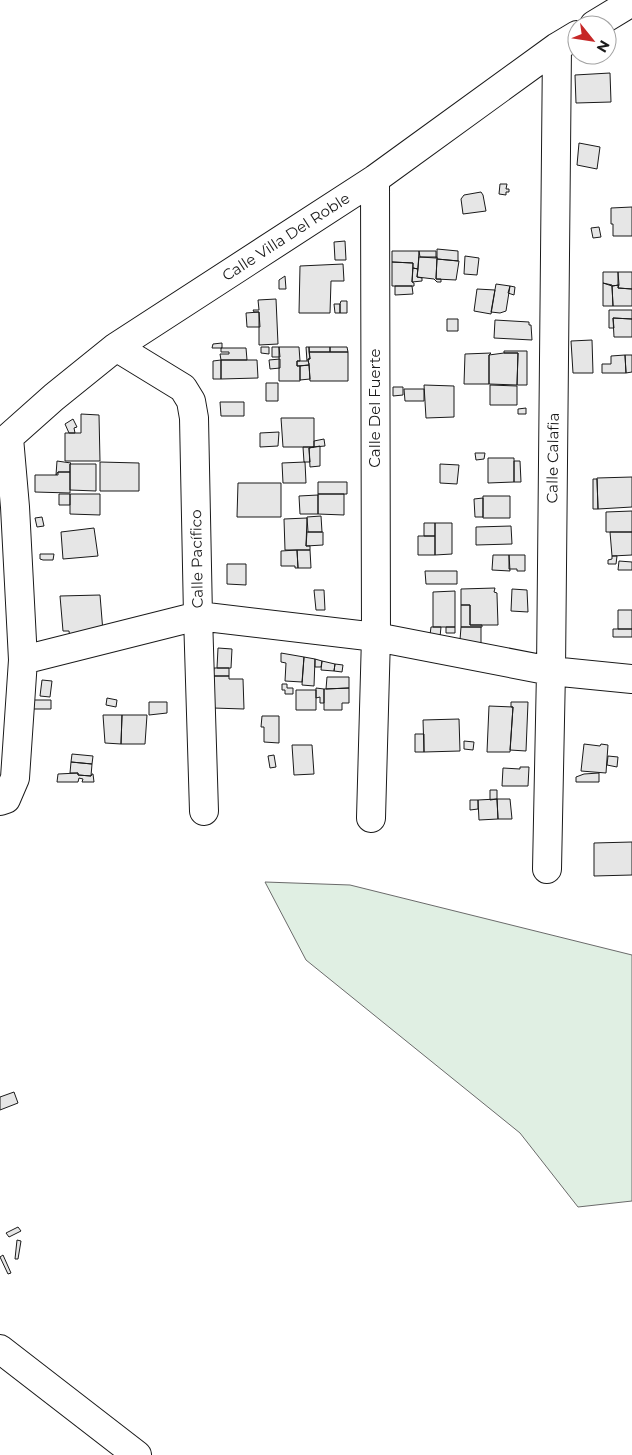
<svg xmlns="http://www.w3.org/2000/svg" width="632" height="1455" viewBox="0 0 632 1455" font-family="Montserrat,sans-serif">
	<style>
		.green { fill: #e0efe3; stroke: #6a6a6a }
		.building { fill: #e6e6e6; stroke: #1a1a1a }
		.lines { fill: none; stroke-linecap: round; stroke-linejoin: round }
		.minor-casing { stroke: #1a1a1a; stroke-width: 30 }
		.major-casing { stroke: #1a1a1a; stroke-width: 30 }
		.minor { stroke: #fff; stroke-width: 28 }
		.major { stroke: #fff; stroke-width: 28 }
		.labels { text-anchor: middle; stroke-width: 4; stroke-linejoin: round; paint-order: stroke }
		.street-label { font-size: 15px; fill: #1a1a1a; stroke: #fff }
	</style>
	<rect width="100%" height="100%" fill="#fff"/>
	<path class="green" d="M265,882L350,885L632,955V1201L578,1207L520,1133L306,960Z"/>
	<path class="building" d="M610,73L611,102L576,103L575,75Z
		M579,143L600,147L597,169L577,165Z
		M500,184H507L506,189H509V192H506V195L499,194Z
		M481,192L483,195L486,211L463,214L461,199L464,195Z
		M632,207V236H613V224H611V208Z
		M599,227L601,237L593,238L591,228Z
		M345,241L346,260H335L334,242Z
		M437,249L458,251V261L437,259Z
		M392,251H419L418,269L413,268V263L392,262Z
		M419,251H436V258L420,257Z
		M465,256L479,258L477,275L464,274Z
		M419,257H437L436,279H441V282H437L434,279L417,277Z
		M437,259L459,261L456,280L436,279Z
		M392,262L413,263L412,282L414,283V286H392Z
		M343,264L344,281H331L330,313H299L300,266Z
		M413,268L418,269L417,277L422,278V281L412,282Z
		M603,272H618L619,285L612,286L603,283Z
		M618,272H632V289L618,288Z
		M285,276L286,289H279V280Z
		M603,283L612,285L613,306H603Z
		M496,284L510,286L506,311L500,313L491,312Z
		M395,286H412L413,294L395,295Z
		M510,286L515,287L514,295L508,293Z
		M612,286L619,285L618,288L632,289V306H613Z
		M477,289L495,290L491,314L474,311Z
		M276,299L278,344L259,345V312H254L253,310H259L258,300Z
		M341,301H347V313H340V304Z
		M334,304H340V313H335Z
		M609,310H632V319L613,318L614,328H609Z
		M259,312L260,327H247L246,313Z
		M613,318L632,319V337H614Z
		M447,319H458V331H447Z
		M495,320L529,322V325H531L532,340L494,338Z
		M592,340L593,373H573L571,341Z
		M222,343V348H212L213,344Z
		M261,347H269V354L261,353Z
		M272,347H279L280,357H272Z
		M279,347H299L300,361H297V366H300V381H279Z
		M306,347H309L310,359H308L309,365L297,366V361H307Z
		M309,347H330V352H309Z
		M330,347H347L348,352H330Z
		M221,348H246L247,360H221L220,354H229V352H221Z
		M504,351H527V385H517L518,353H504Z
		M309,352H348V381H310L309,363L308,362V359H310Z
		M491,353L489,355V384H464L465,354Z
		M504,353H518L517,385L489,384V355Z
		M625,355L626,373H602V364H611V356Z
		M625,355H632V372L626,373Z
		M280,359V368L270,369L269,360Z
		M221,360V379H213V361Z
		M221,360H257L258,378L221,379Z
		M309,365L310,379L300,380V366Z
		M266,383H278V401H266Z
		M424,385L454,386V417L426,418Z
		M490,385L517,386V405H490Z
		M393,387H403V395L393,396Z
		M404,389H424V401H405Z
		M220,402H244V416H221Z
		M526,408V414H518V409Z
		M81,414L99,415L100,461H65V433H81Z
		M281,418H314V447H283Z
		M73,419L77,427L74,428L75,433H69L65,424Z
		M279,432L278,446L260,447V433Z
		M324,439L325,446L314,447V441Z
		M320,446V466L310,467L309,448Z
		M303,447H314L309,448L310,462H304Z
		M475,453H485L484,459L476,460Z
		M488,458H514V482L488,483Z
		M57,461L71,463L70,464V472H58L56,475Z
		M514,461H520L521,482H514Z
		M100,462L139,463V491H100Z
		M305,462L306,483H283L282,463Z
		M70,464H96V491L70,490Z
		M440,464L459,465L457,484L440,483Z
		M58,472H70V493L35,492V475H58Z
		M632,477V507L598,509L597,478Z
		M593,479H597L598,509H593Z
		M318,482H347V494H318Z
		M238,483H281V517H237Z
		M59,494H70V505H59Z
		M70,494H100V515L70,514Z
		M318,494H344V515L318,514Z
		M318,495V514H300L299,496Z
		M483,496H510V518H483Z
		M483,498V517H475L474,499Z
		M632,511V532H606V512Z
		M321,516L322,532H308L307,517Z
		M42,517L44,526L37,527L35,518Z
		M307,518L306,546H310V550H285L284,519Z
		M424,523H435V536H424Z
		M435,523H452V554L435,555Z
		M511,526L512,544L476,545V527Z
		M94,528L98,556L63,559L61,532Z
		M307,532H323V545L306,546Z
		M610,532H632V555L612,556Z
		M418,536H435V555H418Z
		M297,550L298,568H295V566H281V551Z
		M297,550H310L311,568H298Z
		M40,554H54L53,560H43L40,559Z
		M493,555H509L510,571L492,570Z
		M509,555H525V571H517V569H509Z
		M612,556H617L616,564H608V560L612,559Z
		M619,561L632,562V570H618Z
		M227,564H246V585L227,584Z
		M425,571H457V584H426Z
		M495,588L494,592L497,593V595L498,625H470V605H461V589Z
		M512,589L527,590L528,612L511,611Z
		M314,590H324L325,610H316Z
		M455,591V627H433V592Z
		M100,595L103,632L70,638L69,631H63L60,596Z
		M461,605H470V625H482V627H461Z
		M618,610H632V629H618Z
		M431,627H441L440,637L430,635Z
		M446,627H455V633H446Z
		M461,627H481V644L460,640Z
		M613,629H632V637H613Z
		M218,648L232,649L231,668H217Z
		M281,653L304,657L302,682L285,681L286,663L281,662Z
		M304,657L315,659L314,686L302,685Z
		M315,659L322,661L321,667H315Z
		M322,661L335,664L334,671L321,670Z
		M335,664L343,665L342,672L334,671Z
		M214,668H229V676H213Z
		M213,676H229V679H243L244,709L213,708Z
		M327,677H349V688L326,689Z
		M42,680L52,681L50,697L40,696Z
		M282,684H287V688H293V694H285V690H282Z
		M316,688L324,689V703H320V697L316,698Z
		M349,688V703H342V710H324V689Z
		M296,690H316V710H296Z
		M107,698L117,700L116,707L106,705Z
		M33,700H51V709H33Z
		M149,702H167V713L149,715Z
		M511,702H528L526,751L510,750L513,707H511Z
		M489,706L513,707L510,752H487Z
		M103,715H122L121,744L105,743Z
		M122,715H147L145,744H121Z
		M262,716H279V743L264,742V727H261Z
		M459,719L460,751L424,752L423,720Z
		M415,734H424V752H415Z
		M464,741L474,742L473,750L464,749Z
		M584,744L600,746L601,744L608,745L606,773L581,771Z
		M292,745H312L314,774L294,775Z
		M72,754L93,756L92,764L71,762Z
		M274,755L276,767L270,768L268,756Z
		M608,756L618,757L617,767L607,765Z
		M71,762L92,764L91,776L78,775V773H70Z
		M520,767H529L528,786H502L503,768L520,769Z
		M78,773V775L91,776L92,774H93L94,782H82L83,779L79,778L78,782H57L58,774Z
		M599,773V782H576V777L584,774Z
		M490,790H497V799L490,800Z
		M497,799L498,819L479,820L478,800Z
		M497,799H510L512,819H498Z
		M470,800H478V809L470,810Z
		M632,842V875L594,876V843Z
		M14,1092L18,1103L0,1110V1097Z
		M18,1227L21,1231L9,1237L6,1233Z
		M17,1240L21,1241L18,1259H15Z
		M3,1255L11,1273L8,1274L0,1257Z"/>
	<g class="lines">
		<g class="minor-casing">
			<path id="minor" d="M594,25L632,2
				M116,347L183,388L191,401L194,418L198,616L204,811
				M0,445L54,397L116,347L375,179L557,47L577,35
				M23,660L198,616L376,637L551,671L632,679
				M0,801L6,799L15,778L23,660L15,507L9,438
				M371,818L376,637L375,179
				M547,869L551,671L557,47"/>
		</g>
		<g class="major-casing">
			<path id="major" d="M0,1349L137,1455"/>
		</g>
		<use href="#minor" class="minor"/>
		<use href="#major" class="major"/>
	</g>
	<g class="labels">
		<g class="street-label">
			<text transform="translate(286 237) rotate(-33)" y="5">Calle Villa Del Roble</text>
			<text transform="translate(375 408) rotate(-90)" y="5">Calle Del Fuerte</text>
			<text transform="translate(553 458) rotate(-89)" y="5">Calle Calafia</text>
			<text transform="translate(197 559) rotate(-91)" y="5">Calle Pacífico</text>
		</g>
	</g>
	<g transform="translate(592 40) rotate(120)"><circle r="24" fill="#ffffff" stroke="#a3a3a3"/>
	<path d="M0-4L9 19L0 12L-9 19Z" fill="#c62828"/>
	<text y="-8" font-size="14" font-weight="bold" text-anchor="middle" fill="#1a1a1a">N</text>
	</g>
</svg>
